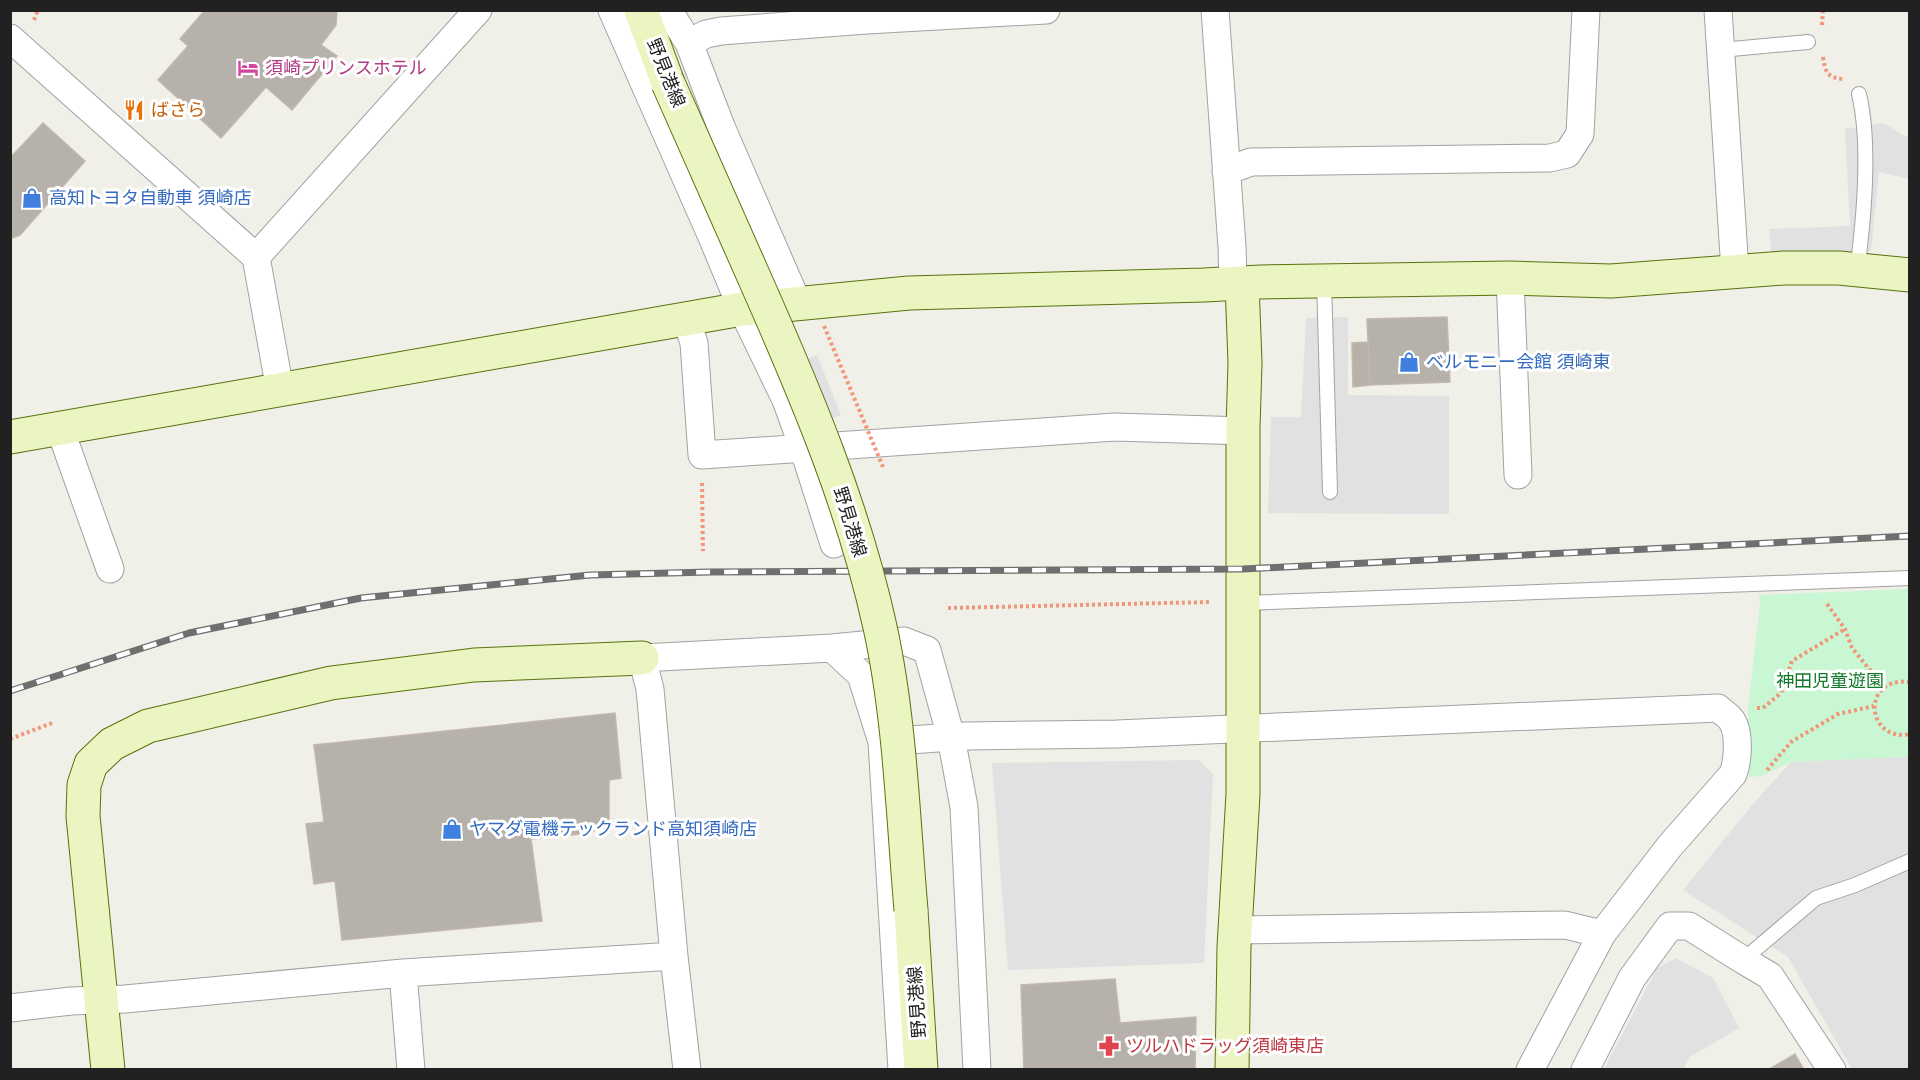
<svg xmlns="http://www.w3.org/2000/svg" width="1920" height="1080" viewBox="0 0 1920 1080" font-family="Rubik,'Noto Sans JP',sans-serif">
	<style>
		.park { fill: #c9f6d3 }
		.parking { fill: #e1e1e1 }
		.building { fill: #b6b1aa; stroke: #c1b8ab; stroke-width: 1.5 }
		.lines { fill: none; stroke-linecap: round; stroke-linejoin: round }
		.lane-casing { stroke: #a2a2a2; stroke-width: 16 }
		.street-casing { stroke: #a2a2a2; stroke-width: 29 }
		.secondary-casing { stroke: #58720d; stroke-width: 35 }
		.path { stroke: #f09779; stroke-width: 4; stroke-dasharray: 3 3; stroke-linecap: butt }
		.lane { stroke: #fff; stroke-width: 14 }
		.street { stroke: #fff; stroke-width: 27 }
		.secondary { stroke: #ebf5c1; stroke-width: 33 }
		.rail-casing { stroke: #6f6f6f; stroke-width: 7 }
		.rail { stroke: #fff; stroke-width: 4.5; stroke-dasharray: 14; stroke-linecap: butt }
		.secondary-bridge-casing { stroke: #58720d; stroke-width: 35; stroke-linecap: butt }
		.path-bridge { stroke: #f09779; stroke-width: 4; stroke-dasharray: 3 3; stroke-linecap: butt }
		.secondary-bridge { stroke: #ebf5c1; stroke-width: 33 }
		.labels { text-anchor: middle; stroke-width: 6; stroke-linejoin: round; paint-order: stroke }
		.hotel-label { font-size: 18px; fill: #b23c85; stroke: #fff; text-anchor: start }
		.street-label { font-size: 18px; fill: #212121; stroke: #fff }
		.food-label { font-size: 18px; fill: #c56008; stroke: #fff; text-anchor: start }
		.shop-label { font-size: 18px; fill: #366cbe; stroke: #fff; text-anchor: start }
		.park-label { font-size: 18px; fill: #14792b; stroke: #fff }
		.health-label { font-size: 18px; fill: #be3a42; stroke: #fff; text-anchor: start }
	</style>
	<rect width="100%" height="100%" fill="#f0efe8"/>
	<path class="park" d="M1909,589V757L1791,762L1761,776L1749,777L1748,708L1760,604L1759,595Z"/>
	<path class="parking" d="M1883,123L1909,138V179L1879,172L1871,251L1771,252L1769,229L1850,226L1845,129Z
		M1348,317V395L1449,396V514L1268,513L1271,417H1301L1306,318Z
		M817,355L841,415L809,427L786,367Z
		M1909,757V1069H1852L1788,957L1683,890L1753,804L1791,762Z
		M1198,760L1213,774L1204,963L1008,970L992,763Z
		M1676,958L1713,978L1739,1028L1690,1057L1683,1069H1604L1657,968Z"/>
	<path class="building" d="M205,10H337L336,25L321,45L337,56L292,110L266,87L221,138L158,80L188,46L180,39Z
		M43,123L85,161L20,235L10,239V158Z
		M1447,317L1450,382L1370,385L1367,319Z
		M1368,342L1370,385L1353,387L1352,343Z
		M615,713L621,778L609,780V822L590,833L531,839L542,921L342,940L335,881L314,884L306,824L324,822L314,745Z
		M1115,979L1120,1023L1196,1017L1195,1070H1024L1021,985Z
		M1795,1054L1804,1070H1768Z"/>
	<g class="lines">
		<g class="lane-casing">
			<path id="lane" d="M1721,50L1808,42
				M1857,271C1864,218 1871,145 1859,94
				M1324,281L1330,492
				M1244,603L1910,578
				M1743,960L1816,898L1855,885L1910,861"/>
		</g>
		<g class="street-casing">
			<path id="street" d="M612,10L712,237L742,309L786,400L803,447L834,544
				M668,10L689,43L722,129L798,304
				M1215,10L1232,247L1233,284
				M1718,10L1735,271
				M10,38L256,257L280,390
				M689,43L706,34L721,31L866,20L1046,10
				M1226,171L1251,162L1550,158L1567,154L1580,134L1586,10
				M256,257L478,10
				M1510,278L1518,475
				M686,319L694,343L702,455L1115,427L1245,431
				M60,429L110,569
				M882,742L966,736L1117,734L1718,708C1722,712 1729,716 1732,721C1740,734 1738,761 1733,774L1669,847L1602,934L1530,1070
				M1235,930L1565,925L1602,934
				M403,973L411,1070
				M10,1008L71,1001L125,999L403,973L674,956
				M687,1070L674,956L650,689L642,658L832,648
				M902,1070L882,742L861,675L832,648L904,641L927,650L951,737L964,807L977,1070
				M1585,1070L1632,978L1670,926H1689L1743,960L1770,976L1832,1070"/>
		</g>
		<g class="secondary-casing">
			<path id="secondary" d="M641,10L668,83
				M10,437L742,309L909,293L1204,285L1261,282L1510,278L1611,281L1784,268H1839L1910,275
				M911,910L921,1070
				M108,1070L83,816L84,785L91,764L112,744L148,726L331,683L474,665L642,658
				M1232,1070L1234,947L1243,794V428L1245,363L1242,283"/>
		</g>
		<path class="path" d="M34,20L38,10
			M1822,25L1823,10
			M1823,57C1825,71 1827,78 1843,79
			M702,483L703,551
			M1827,604L1845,629L1852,648L1884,687
			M948,608L1211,602
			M1910,682C1860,676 1866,743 1910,734
			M1757,708H1763L1781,693L1792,661L1845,629
			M10,739L52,723
			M1767,770L1791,742L1838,714L1874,706"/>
		<use href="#lane" class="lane"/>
		<use href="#street" class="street"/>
		<use href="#secondary" class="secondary"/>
		<g class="rail-casing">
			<path id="rail" d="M10,691L189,633L361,598L590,575L710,572L1243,569L1910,536"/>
		</g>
		<use href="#rail" class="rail"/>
		<g class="secondary-bridge-casing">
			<path id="secondary-bridge" d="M668,83C698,151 728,219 758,286C807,397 854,508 880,627C900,718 903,817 911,910"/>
		</g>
		<path class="path-bridge" d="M824,326L883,467"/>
		<use href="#secondary-bridge" class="secondary-bridge"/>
	</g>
	<defs>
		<g id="hotel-bare" transform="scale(1.62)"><path d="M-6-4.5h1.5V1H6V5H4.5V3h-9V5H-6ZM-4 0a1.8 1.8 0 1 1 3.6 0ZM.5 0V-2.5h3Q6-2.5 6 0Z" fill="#d1479c" stroke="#fff" stroke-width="2.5" paint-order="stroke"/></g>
		<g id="restaurant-bare" transform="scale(1.62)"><path d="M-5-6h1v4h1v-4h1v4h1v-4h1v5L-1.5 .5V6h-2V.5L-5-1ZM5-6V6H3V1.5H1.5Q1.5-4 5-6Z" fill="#e8710a" stroke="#fff" stroke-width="2.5" paint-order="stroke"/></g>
		<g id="shop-bare" transform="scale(1.62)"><path d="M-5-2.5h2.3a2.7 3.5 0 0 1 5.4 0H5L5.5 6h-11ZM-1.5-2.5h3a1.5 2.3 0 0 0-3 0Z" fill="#3f7fe0" stroke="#fff" stroke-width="2.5" paint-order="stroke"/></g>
		<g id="pharmacy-bare" transform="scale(1.62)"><path d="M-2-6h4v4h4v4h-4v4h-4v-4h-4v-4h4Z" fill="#e0444e" stroke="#fff" stroke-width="2.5" paint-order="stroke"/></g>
	</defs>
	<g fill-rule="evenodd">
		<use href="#hotel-bare" x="248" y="68"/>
		<use href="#restaurant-bare" x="134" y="110"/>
		<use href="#shop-bare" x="32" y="198"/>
		<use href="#shop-bare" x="1409" y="362"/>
		<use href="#shop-bare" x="452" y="829"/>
		<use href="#pharmacy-bare" x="1109" y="1046"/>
	</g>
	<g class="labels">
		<g class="hotel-label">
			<text x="265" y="74">須崎プリンスホテル</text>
		</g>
		<g class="street-label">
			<text transform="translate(666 73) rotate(68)" y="6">野見港線</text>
			<text transform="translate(850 522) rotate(73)" y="6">野見港線</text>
			<text transform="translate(917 1002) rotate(-94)" y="6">野見港線</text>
		</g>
		<g class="food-label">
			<text x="151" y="116">ばさら</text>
		</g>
		<g class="shop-label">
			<text x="49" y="204">高知トヨタ自動車 須崎店</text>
			<text x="1426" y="368">ベルモニー会館 須崎東</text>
			<text x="469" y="835">ヤマダ電機テックランド高知須崎店</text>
		</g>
		<g class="park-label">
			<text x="1830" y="687">神田児童遊園</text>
		</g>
		<g class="health-label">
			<text x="1126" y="1052">ツルハドラッグ須崎東店</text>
		</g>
	</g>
	<rect width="1920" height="1080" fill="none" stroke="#212121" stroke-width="24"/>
</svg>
